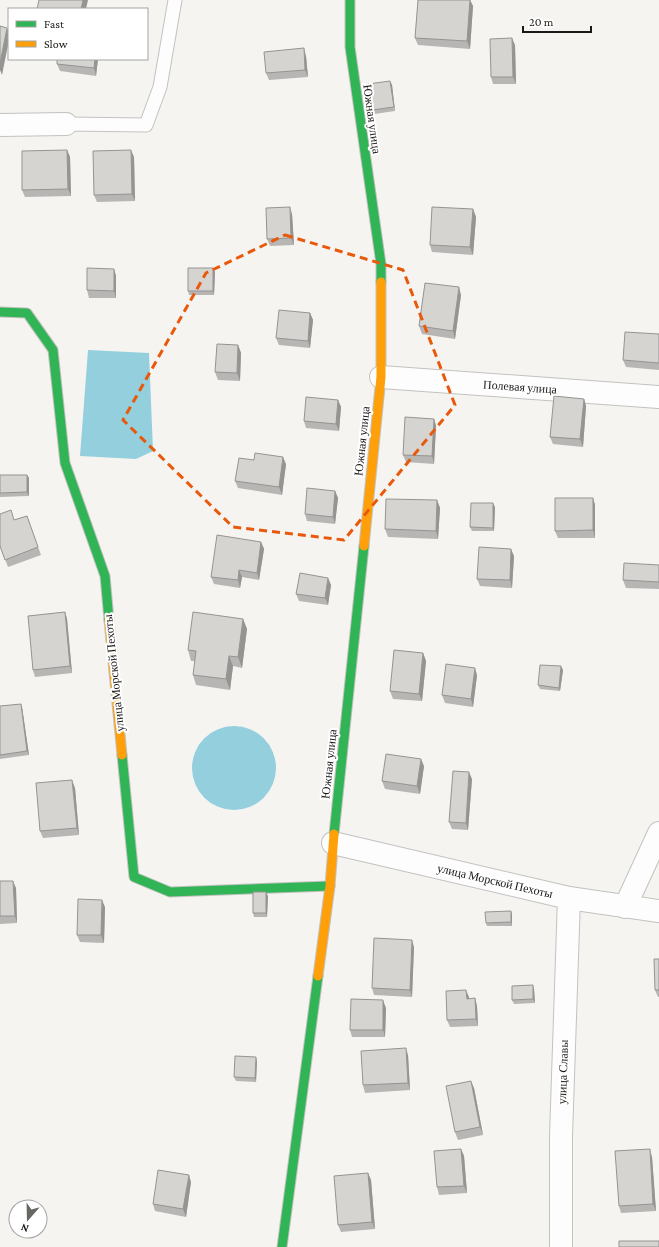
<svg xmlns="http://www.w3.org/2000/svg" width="659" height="1247" viewBox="0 0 659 1247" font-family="'Crimson Pro',serif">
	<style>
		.water { fill: #93cfdd }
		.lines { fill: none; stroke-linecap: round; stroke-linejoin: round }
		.lane-casing { stroke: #c3c2c0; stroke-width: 15 }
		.street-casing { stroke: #c3c2c0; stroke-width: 24 }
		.fast-casing { stroke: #c3c2c0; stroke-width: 11 }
		.slow-casing { stroke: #c3c2c0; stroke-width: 11 }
		.lane { stroke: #fefdfd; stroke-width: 13 }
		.street { stroke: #fefdfd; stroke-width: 22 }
		.fast { stroke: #30b455; stroke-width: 9 }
		.slow { stroke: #ff9f0a; stroke-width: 9 }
		.wall { fill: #b7b6b4 }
		.shaded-wall { fill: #959492 }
		.building { fill: #d5d4d1; stroke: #959492 }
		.marked { fill: none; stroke: #e8590c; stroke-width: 3; stroke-dasharray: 8 5; stroke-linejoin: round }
		.labels { text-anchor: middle; stroke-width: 4; stroke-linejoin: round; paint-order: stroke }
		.street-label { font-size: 12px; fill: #1a1917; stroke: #fff }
	</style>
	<rect width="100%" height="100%" fill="#f5f4f0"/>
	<path class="water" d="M88,350L149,353L153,451L136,459L80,456Z
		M192 768a42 42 0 1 1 84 0a42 42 0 1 1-84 0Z"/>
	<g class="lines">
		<g class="lane-casing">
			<path id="lane" d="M66,124L146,125L160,87L175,0"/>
		</g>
		<g class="street-casing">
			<path id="street" d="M0,125L66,124
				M381,377L659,397
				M333,843L569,898L659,911
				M625,907L659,833
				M561,1247V1136L569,898"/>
		</g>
		<g class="fast-casing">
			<path id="fast" d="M350,0V47L381,264V282
				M0,312L27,313L53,350L65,463L105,576L109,620
				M122,755L134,877L170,892L330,886
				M334,834L364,546
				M282,1247L318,976"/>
		</g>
		<g class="slow-casing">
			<path id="slow" d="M364,546L381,377V282
				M109,620L122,755
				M318,976L330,886L334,834"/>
		</g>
		<use href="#lane" class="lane"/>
		<use href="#street" class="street"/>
		<use href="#fast" class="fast"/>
		<use href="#slow" class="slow"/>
	</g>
	<path class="wall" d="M418,0H470L473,6L470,49L418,45L415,38Z
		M515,45L516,84H493L491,77Z
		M306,56L308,77L269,80L266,73Z
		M98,59L96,76L60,71L57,64Z
		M390,81L392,85L395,111L374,114L372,110Z
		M67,150L70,157L71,196L25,197L22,190Z
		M134,157L135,201L97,202L94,195Z
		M473,209L476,217L473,255L432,252L430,245Z
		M292,214L294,245L270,246L267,239Z
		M213,268L215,272L214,295H189L188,291Z
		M114,269L116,276V298H89L87,290Z
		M461,295L455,339L422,334L419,326Z
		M310,313L313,320L310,348L279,345L276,338Z
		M659,334V370L626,367L623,360Z
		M238,345L241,353L240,381L218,380L215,372Z
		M584,399L586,406L583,447L553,444L550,437Z
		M338,400L341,407L339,431L306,428L304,421Z
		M434,419L436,426L434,464L406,462L403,455Z
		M254,460L286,464L282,495L238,488L235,481Z
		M0,475H27L29,478V496L0,497Z
		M335,491L338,498L335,524L307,521L305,514Z
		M593,498L595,505V538H558L555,531Z
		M437,500L440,508L438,539L388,537L385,529Z
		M495,507L494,531H472L470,527Z
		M27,516L41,555L8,567L0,546L14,520Z
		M261,542L264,549L259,580L242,577L240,588L214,584L211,577Z
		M514,556L512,588L480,586L477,579Z
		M659,565V589L626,588L623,580Z
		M328,578L331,585L328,605L299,601L296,594Z
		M65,612L67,619L72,673L35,677L33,670Z
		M243,619L247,629L242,668L233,666L230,690L196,685L193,675L195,661H191L188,650Z
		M423,653L426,661L422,701L393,699L390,691Z
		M563,670L560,691L540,689L538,685Z
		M477,675L473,707L445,703L442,695Z
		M21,704L22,707L29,755L0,759V706Z
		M424,766L420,794L385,789L382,781Z
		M472,779L468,830L452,829L449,822Z
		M75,788L79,835L43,838L40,831Z
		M0,881L16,888L17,923L0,924Z
		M268,896L267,917H254L253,913Z
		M105,907L104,943L80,942L77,935Z
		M511,911L512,915V926H487L486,923Z
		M414,947L412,997L374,995L372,988Z
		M659,959V997H658L655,990Z
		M534,989L535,1003L514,1004L512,1000Z
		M469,997V999L475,998L477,1006L478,1026L450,1027L447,1020Z
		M386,1008L385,1037H352L350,1030Z
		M408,1055L410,1090L365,1093L363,1085Z
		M257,1061L256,1082L236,1081L234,1077Z
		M474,1088L483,1135L458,1140L455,1132Z
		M461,1149L464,1156L467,1193L439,1195L437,1187Z
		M652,1157L656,1211L621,1213L619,1206Z
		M368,1173L371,1180L375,1229L341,1232L338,1225Z
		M191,1182L186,1217L155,1211L153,1204Z"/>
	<path class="shaded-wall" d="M83,0H88L86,9H81Z
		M470,0L473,6L470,49L467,41Z
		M7,28L9,33V40L2,75L0,70V63Z
		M512,38L515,45L516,84L513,77Z
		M304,48L306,56L308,77L305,70Z
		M95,59H98L96,76L94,68Z
		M390,81L392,85L395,111L394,107Z
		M67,150L70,157L71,196L68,189Z
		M131,150L134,157L135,201L132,194Z
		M290,207L292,214L294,245L291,238Z
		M473,209L476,217L473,255L470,247Z
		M213,268L215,272L214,295L213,291Z
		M114,269L116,276V298L114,291Z
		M459,287L461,295L455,339L453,331Z
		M310,313L313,320L310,348L308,341Z
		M238,345L241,353L240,381L237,373Z
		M584,399L586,406L583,447L580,439Z
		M338,400L341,407L339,431L336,424Z
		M434,419L436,426L434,464L432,456Z
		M283,457L286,464L282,495L279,487Z
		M27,475L29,478V496L27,492Z
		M335,491L338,498L335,524L333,517Z
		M593,498L595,505V538L593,530Z
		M437,500L440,508L438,539L436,531Z
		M493,503L495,507L494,531L493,528Z
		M261,542L264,549L259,580L257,573Z
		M511,549L514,556L512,588L510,580Z
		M239,570L242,577L240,588L238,580Z
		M328,578L331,585L328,605L325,598Z
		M65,612L67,619L72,673L70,666Z
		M243,619L247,629L242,668L238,657Z
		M423,653L426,661L422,701L419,694Z
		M229,656L233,666L230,690L226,679Z
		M561,666L563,670L560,691L559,688Z
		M475,668L477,675L473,707L471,699Z
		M21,704L22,707L29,755L27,751Z
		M421,759L424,766L420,794L417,786Z
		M469,772L472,779L468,830L466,823Z
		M72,780L75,788L79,835L77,828Z
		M13,881L16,888L17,923L15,916Z
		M266,892L268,896L267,917L266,913Z
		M102,900L105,907L104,943L101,935Z
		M511,911L512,915V926L511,922Z
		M412,940L414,947L412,997L410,990Z
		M533,985L534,989L535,1003L533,999Z
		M466,990L469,997V1006L467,999Z
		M475,998L477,1006L478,1026L476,1019Z
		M383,1000L386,1008L385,1037L383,1030Z
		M406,1048L408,1055L410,1090L408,1083Z
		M256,1057L257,1061L256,1082L255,1078Z
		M471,1081L474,1088L483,1135L480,1127Z
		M461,1149L464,1156L467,1193L464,1186Z
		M650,1149L652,1157L656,1211L653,1204Z
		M368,1173L371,1180L375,1229L372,1222Z
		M189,1175L191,1182L186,1217L183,1209Z"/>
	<path class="building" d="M39,0H83L81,9H37Z
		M418,0H470L467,41L415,38Z
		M0,26L7,28L0,63Z
		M512,38L513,77H491L490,39Z
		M304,48L305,70L266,73L264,52Z
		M57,59H95L94,68L57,64Z
		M390,81L394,107L372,110L368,84Z
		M67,150L68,189L22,190V151Z
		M131,150L132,194L94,195L93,151Z
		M290,207L291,238L267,239L266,208Z
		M432,207L473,209L470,247L430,245Z
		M87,268L114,269V291L87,290Z
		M188,268H213V291H188Z
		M425,283L459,287L453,331L419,326Z
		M279,310L310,313L308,341L276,338Z
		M625,332L659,334V363L623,360Z
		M217,344L238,345L237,373L215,372Z
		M554,396L584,399L580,439L550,437Z
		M306,397L338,400L336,424L304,421Z
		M405,417L434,419L432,456L403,455Z
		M255,453L283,457L279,487L235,481L239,458L254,460Z
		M0,475H27V492L0,493Z
		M307,488L335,491L333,517L305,514Z
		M555,498H593V530L555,531Z
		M386,499L437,500L436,531L385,529Z
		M471,503H493V528L470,527Z
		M11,510L14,520L27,516L38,547L5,560L0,546V514Z
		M217,535L261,542L257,573L239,570L238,580L211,577Z
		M479,547L511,549L510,580L477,579Z
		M624,563L659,565V582L623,580Z
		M300,573L328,578L325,598L296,594Z
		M65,612L70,666L33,670L28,616Z
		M193,612L243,619L238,657L229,656L226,679L193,675L196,651L188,650Z
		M394,650L423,653L419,694L390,691Z
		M446,664L475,668L471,699L442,695Z
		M540,665L561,666L559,688L538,685Z
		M21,704L27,751L0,755V706Z
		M386,754L421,759L417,786L382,781Z
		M453,771L469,772L466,823L449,822Z
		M72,780L77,828L40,831L36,783Z
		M0,881H13L15,916H0Z
		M253,892H266V913H253Z
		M78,899L102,900L101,935H77Z
		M511,911V922L486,923L485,912Z
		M374,938L412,940L410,990L372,988Z
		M654,959H659V990H655Z
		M533,985V999L512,1000V986Z
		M466,990L467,999L475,998L476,1019L447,1020L446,991Z
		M351,999L383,1000V1030H350Z
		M406,1048L408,1083L363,1085L361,1051Z
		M235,1056L256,1057L255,1078L234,1077Z
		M471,1081L480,1127L455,1132L446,1086Z
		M461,1149L464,1186L437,1187L434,1151Z
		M650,1149L653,1204L619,1206L615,1151Z
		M158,1170L189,1175L183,1209L153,1204Z
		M368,1173L372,1222L338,1225L334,1176Z
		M619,1241H659V1247H619Z"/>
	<path class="marked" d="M285,235L403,270L455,405L344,540L233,527L123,420L206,273Z"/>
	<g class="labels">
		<g class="street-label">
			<text transform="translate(372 119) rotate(82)" y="4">Южная улица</text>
			<text transform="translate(520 387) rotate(4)" y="4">Полевая улица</text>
			<text transform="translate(362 441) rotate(-84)" y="4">Южная улица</text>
			<text transform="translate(114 673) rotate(-96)" y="4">улица Морской Пехоты</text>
			<text transform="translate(329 764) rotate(-84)" y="4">Южная улица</text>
			<text transform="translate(495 881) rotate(13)" y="4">улица Морской Пехоты</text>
			<text transform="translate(563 1072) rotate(-88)" y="4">улица Славы</text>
		</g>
	</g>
	<rect x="8" y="8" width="140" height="52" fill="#ffffff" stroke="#a3a3a2"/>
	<rect x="16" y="21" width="20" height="6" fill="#30b455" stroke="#a3a3a2"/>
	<text x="44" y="28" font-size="12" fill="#1a1917">Fast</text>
	<rect x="16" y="41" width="20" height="6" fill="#ff9f0a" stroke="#a3a3a2"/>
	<text x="44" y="48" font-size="12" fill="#1a1917">Slow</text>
	<g transform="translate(28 1219) rotate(200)"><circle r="19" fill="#ffffff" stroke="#a3a3a2"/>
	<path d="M0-3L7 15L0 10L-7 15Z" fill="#676663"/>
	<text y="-6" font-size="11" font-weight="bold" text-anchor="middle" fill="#1a1917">N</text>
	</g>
	<path d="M523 26v6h68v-6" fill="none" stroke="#1a1917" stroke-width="2"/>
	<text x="529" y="26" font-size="12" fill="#1a1917" stroke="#ffffff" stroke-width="3" paint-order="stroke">20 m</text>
</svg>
